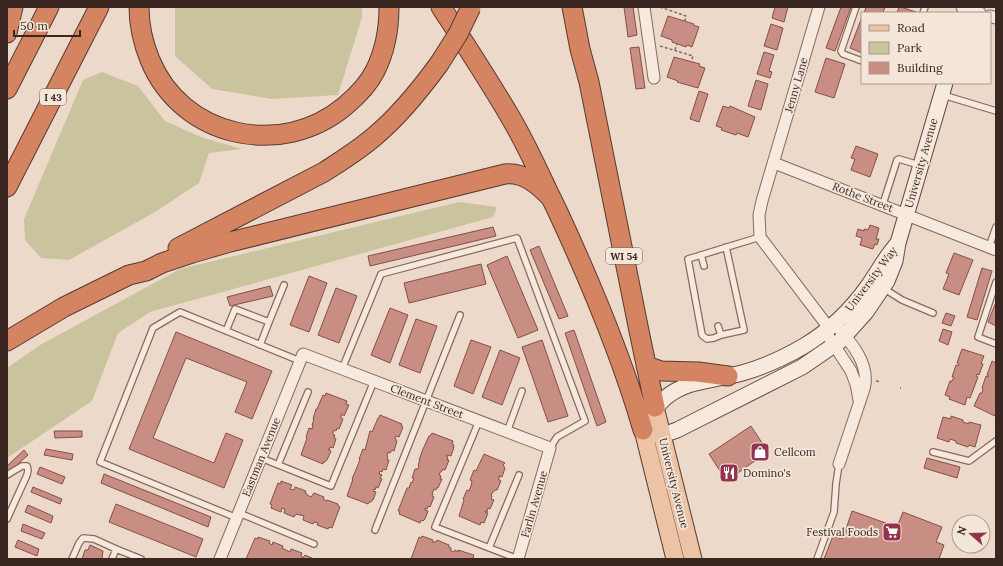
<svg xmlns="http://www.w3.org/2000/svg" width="1003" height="566" viewBox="0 0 1003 566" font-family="Lora,serif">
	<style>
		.green { fill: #cac49e }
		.building { fill: #c88d83; stroke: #864f47 }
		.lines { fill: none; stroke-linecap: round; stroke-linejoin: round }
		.lane-casing { stroke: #886a5f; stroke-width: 8 }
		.street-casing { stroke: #886a5f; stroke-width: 13 }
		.secondary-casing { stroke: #6a4c42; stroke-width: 17 }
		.primary-casing { stroke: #573a33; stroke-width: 19 }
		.highway-casing { stroke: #573a33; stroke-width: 21 }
		.path { stroke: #886a5f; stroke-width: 1.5; stroke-dasharray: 3 2; stroke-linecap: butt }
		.lane { stroke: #f7e9dd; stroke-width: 5.5 }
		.street { stroke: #f7e9dd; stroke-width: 11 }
		.secondary { stroke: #f7e9dd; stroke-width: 15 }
		.primary { stroke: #ecc4a5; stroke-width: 17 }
		.highway { stroke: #d58462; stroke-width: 19 }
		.highway-bridge-casing { stroke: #573a33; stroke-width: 21; stroke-linecap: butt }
		.highway-bridge { stroke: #d58462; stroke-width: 19 }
		.labels { text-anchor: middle; stroke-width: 3.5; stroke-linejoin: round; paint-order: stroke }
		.shield { fill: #f4e5d9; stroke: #726059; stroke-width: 1 }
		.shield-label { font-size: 10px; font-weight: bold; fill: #3a2722 }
		.street-label { font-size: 11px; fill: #3a2722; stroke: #f4e5d9 }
		.poi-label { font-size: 11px; fill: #3a2722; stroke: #f4e5d9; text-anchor: start }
	</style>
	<rect width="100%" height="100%" fill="#ecd9ca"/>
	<path class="green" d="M175,7H362V17L338,95L272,99L212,89L175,56Z
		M102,72L138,86L165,121L201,137L242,149L209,153L199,183L155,212L69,260L41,258L25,240L24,219L83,80Z
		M459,202L497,207L493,217L150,312L118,333L92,401L7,458V368L40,345L180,269Z"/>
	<path class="building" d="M624,7H633L637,35L628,37Z
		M775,7H788L784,22L772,18Z
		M841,7H851L835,51L826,48Z
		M866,7H885L883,13H864Z
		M899,7H901L916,12L897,13Z
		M668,16L694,24L693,25L699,27L692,47L687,45L686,47L672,42V40L661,36Z
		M862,17V53L850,48Z
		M771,24L783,28L777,50L764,46Z
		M639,47L645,88L636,89L630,48Z
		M764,52L774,55L769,71L772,72L770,78L757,74Z
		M674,57L700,64L699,66L705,68L698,88L677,82L678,81L667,77Z
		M826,58L845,64L834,98L815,92Z
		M756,80L768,84L761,110L748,106Z
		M699,91L708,94L699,122L690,119Z
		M723,106L729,108L730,106L755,117L748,137L737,133L736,135L721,130L722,128L716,126Z
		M856,146L878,154L870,177L851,170L855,159L851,158Z
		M870,225L879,228L876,239H879L877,245L875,244L873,249L860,245L862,238L856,236L858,229L864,231V229L868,230Z
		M493,227L496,236L370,266L368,256Z
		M539,246L568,316L559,319L530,250Z
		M954,253L973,260L959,295L943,289L949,274L946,273Z
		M507,256L538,330L518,338L487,265Z
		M481,264L486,284L409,303L404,283Z
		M982,268L992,271L977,320L967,317Z
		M309,276L327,283L309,332L290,325Z
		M270,286L273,296L230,306L227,297Z
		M336,288L357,296L339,343L318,335Z
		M996,302V326L988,322Z
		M390,308L408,315L390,363L371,355Z
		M946,313L955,316L951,326L942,323Z
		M416,319L437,326L420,373L399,365Z
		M943,329L952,332L948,345L939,341Z
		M574,330L606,422L597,426L565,333Z
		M176,332L272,371L252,419L235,412L247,382L186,358L153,438L214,463L226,433L243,440L224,488L129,449Z
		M471,340L491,347L473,394L454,386Z
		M542,340L568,416L548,422L522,347Z
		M962,349L984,356L981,363L983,364L979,375L977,374L976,376L978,377L970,398L967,397L965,405L949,399L950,397L945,395L950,381H952L954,377H952L956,365L958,366L959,364L957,363Z
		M500,350L520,358L502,405L482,397Z
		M992,361L996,363V412L995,416L974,406L980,393H982L983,389L982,388L986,376L988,377L989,376L987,375Z
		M326,393L347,401L346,404L349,405L344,416L341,414V418L343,419L339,429L337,428L336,431L334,430L333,432V435H335L334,438L336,439L333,448L330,447L329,450L328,449L331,451L327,460L325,462H323V464L301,455L307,438L306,437L309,428L312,429L313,425H312L314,419H313L316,409H317L323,395L325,396Z
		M380,415L402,424L401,426L403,427L399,437L396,436L395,438L396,439V441H397L394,451L392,450L390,453L388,452L387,456L388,457L387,460H389L386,470L383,469L382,472L380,471L379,474L382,475L380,478L382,479L378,488L376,487L375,490L374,489L373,491L376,492L373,500H372L371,502H369L368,504L347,496L353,479H352L360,460L359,459L363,449L365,450L370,431L372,432L378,418H379Z
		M951,416L963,420V422L969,424V422L981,425L975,447L969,445L968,447L956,443V441L950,439L949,442L937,438L943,417L951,419Z
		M751,426L768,452L767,454L760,459L759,458L728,480V479L726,480L709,454Z
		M54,431H82V437L55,438Z
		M432,433L453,441L452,444L454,445L453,447H454L451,456L447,455L446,456L448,457L447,460H449L445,470L443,469L442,471H441L439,475L441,476L440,479H442L438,488H436V490L434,489L432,494H433L432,496L434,497L430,507L428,506L427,509L425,508V510L428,511L425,519L423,521L421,520L420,523L399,514L400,511H398L407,488H409L411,482L412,483L414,478H412L415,469H418L419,466L418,465L420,460H419L423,449L429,436H430Z
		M46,449L73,454L72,460L44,455Z
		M24,450L28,455L8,473L7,466Z
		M484,454L505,463L503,465L505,468L502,477L499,476V480L501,481L497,490H495L491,495L492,496L491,499L494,500L490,509L488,508L487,512L485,511V512L488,513L484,523L481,522L480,525L459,516L464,500L463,499L467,490L469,491L471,486L472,481L470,480L474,470L476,471Z
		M927,458L960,467L957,478L924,468Z
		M40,467L65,477L62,484L37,474Z
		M104,474L211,517L208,527L101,483Z
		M281,481L292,485L290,489L294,490L295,487L306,491L305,493L307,494V495L311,497L314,493L324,497L323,499L327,501V500L338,504V506L340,507L332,528L329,527L328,529L317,525L318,523L314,522L313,524L303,520L304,516L296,514L294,517L284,513L285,509L282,508L281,512L271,508L272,505L270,504L278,483L281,484Z
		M33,487L62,499L60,504L31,492Z
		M116,504L203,539L196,557L109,522Z
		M28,505L53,516L51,523L25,512Z
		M852,511L897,527L903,512L942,527L936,542L944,545L939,559H824L833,536L838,538H843Z
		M23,524L45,533L42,539L21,531Z
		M422,536L433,540V543L434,542H436L437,540L449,545V547L451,548V551L454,552L455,550L458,552V550L474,555L473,558L475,559H411L419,537L421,538Z
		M258,537L270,541L269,543L272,545L273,542L283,546L282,548L290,552L291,549L302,553L301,555L303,558L305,555L314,559H246L255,538L258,539Z
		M18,540L39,549L37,556L15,547Z
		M90,545L103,551L102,559H82L85,550H88Z"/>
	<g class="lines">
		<g class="lane-casing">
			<path id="lane" d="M856,7L841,51L843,54L862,61
				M923,13L925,7
				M943,95L996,111
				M883,204L897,160L899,159L919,165
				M726,247L744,330L721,335L714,338L707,339L702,335L688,259L760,237
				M989,247L996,227
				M701,255L704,266
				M996,282L978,337L996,344
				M883,288L902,300L933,313
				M269,322L284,285
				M718,326L721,335
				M226,331L235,309L269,322L260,345
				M342,369L381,274L517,238L585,421L557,437L550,448
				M479,421L435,527L518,559
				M507,432L522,391
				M933,452L969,461L996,441
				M261,458L331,486L374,381
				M278,465L308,392
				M7,475L22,466H27L28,470L27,475L7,519
				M239,513L314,544
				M237,518L100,462L153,328L180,312L300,361
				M375,530L460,315
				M489,548L519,475
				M72,559L79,543L83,538L94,539L116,549
				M112,559L116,549L141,559
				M817,559L834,512L836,484L839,464"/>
		</g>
		<g class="street-casing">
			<path id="street" d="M644,7L654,78
				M819,7L762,201L759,215L760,237L829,328
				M962,7L980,13
				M990,16L996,18
				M774,163L996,250
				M834,323C850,341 871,364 864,389L839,464
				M825,331L851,371L856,384L859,400
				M220,559L303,354L550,448L518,559"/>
		</g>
		<g class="secondary-casing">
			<path id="secondary" d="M965,13L967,7
				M898,243C886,256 878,272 868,286C851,310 829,331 804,346C785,357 764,367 742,373C698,384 664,380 643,430C655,437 664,435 677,430L802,367L840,341L866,312L887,281L895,261L898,243L945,83"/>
		</g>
		<g class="primary-casing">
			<path id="primary" d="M655,407L693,559
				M643,430L675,559"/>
		</g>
		<g class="highway-casing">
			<path id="highway" d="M139,7C139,26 143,43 150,60C182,138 282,159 345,106C357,96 368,85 375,71C385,51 389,30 389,7
				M441,7C465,44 490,82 512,120C529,149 542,180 557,210C590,281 621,354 643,430
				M572,7L580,49L589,82L639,331L655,407
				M7,33L13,7
				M7,89L49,7
				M7,187L99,7
				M178,248L324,172C341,161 359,150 375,136C400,115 420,90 439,64
				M7,341L64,307L129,275L146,271L162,263L192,253L230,242L505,174C525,172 540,186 552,199
				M646,366L661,371L698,372L728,376"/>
		</g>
		<path class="path" d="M660,7L686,16L685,21
			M660,46L693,56L691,62
			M675,50L677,44
			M876,381L881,382
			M900,388H901"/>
		<use href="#lane" class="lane"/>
		<use href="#street" class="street"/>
		<use href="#secondary" class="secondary"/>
		<use href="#primary" class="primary"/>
		<use href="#highway" class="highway"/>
		<g class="highway-bridge-casing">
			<path id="highway-bridge" d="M439,64L458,34L471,7"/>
		</g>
		<use href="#highway-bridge" class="highway-bridge"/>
	</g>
	<defs>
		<g id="shop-square" transform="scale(1)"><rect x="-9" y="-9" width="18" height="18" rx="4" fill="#93334d" stroke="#f4e5d9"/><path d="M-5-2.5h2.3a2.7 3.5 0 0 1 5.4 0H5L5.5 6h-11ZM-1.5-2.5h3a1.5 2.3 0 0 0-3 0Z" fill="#fff"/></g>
		<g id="restaurant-square" transform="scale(1)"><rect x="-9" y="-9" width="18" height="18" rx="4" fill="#93334d" stroke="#f4e5d9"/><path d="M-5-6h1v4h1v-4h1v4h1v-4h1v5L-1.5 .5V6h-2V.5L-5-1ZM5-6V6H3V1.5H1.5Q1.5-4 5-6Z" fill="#fff"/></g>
		<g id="supermarket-square" transform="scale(1)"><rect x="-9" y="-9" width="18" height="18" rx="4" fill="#93334d" stroke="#f4e5d9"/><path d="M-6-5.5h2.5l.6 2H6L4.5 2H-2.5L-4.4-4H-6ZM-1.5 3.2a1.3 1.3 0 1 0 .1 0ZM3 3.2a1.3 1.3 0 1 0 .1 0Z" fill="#fff"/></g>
	</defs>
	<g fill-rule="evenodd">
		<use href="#shop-square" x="760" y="452"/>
		<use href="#restaurant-square" x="729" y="473"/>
		<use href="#supermarket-square" x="892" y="532"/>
	</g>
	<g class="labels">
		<g class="shield">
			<rect x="40" y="89" width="26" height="16" rx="3"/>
			<rect x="606" y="248" width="36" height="16" rx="3"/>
		</g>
		<g class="shield-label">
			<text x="53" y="101">I 43</text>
			<text x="624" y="260">WI 54</text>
		</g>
		<g class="street-label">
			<text transform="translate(796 85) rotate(-74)" y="4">Jenny Lane</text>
			<text transform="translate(921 163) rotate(-74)" y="4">University Avenue</text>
			<text transform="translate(863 197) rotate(21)" y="4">Rothe Street</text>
			<text transform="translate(871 279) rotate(-53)" y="4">University Way</text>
			<text transform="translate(427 401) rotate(21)" y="4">Clement Street</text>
			<text transform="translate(261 457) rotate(-68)" y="4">Eastman Avenue</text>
			<text transform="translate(674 483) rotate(76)" y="4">University Avenue</text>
			<text transform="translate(534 504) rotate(-74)" y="4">Farlin Avenue</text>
		</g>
		<g class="poi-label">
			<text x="774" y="456">Cellcom</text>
			<text x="743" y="477">Domino's</text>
			<text x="878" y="536" text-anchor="end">Festival Foods</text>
		</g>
	</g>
	<rect width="1003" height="566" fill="none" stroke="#3a2722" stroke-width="16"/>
	<rect x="861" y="12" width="130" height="72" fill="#f4e5d9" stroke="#aa9990"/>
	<rect x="869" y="25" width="20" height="6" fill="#ecc4a5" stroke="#aa9990"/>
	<text x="897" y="32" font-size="12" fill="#3a2722">Road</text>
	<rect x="869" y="42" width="20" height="12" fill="#cac49e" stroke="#aa9990"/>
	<text x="897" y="52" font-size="12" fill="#3a2722">Park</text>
	<rect x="869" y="62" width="20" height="12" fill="#c88d83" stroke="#aa9990"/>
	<text x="897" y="72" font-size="12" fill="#3a2722">Building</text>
	<g transform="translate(971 534) rotate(290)"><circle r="19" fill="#f4e5d9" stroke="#aa9990"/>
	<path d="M0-3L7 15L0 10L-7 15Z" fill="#93334d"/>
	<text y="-6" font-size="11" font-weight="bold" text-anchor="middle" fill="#3a2722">N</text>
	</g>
	<path d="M14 30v6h66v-6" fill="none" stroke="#3a2722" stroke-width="2"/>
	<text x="20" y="30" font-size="12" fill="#3a2722" stroke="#f4e5d9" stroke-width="3" paint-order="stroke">50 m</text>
</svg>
